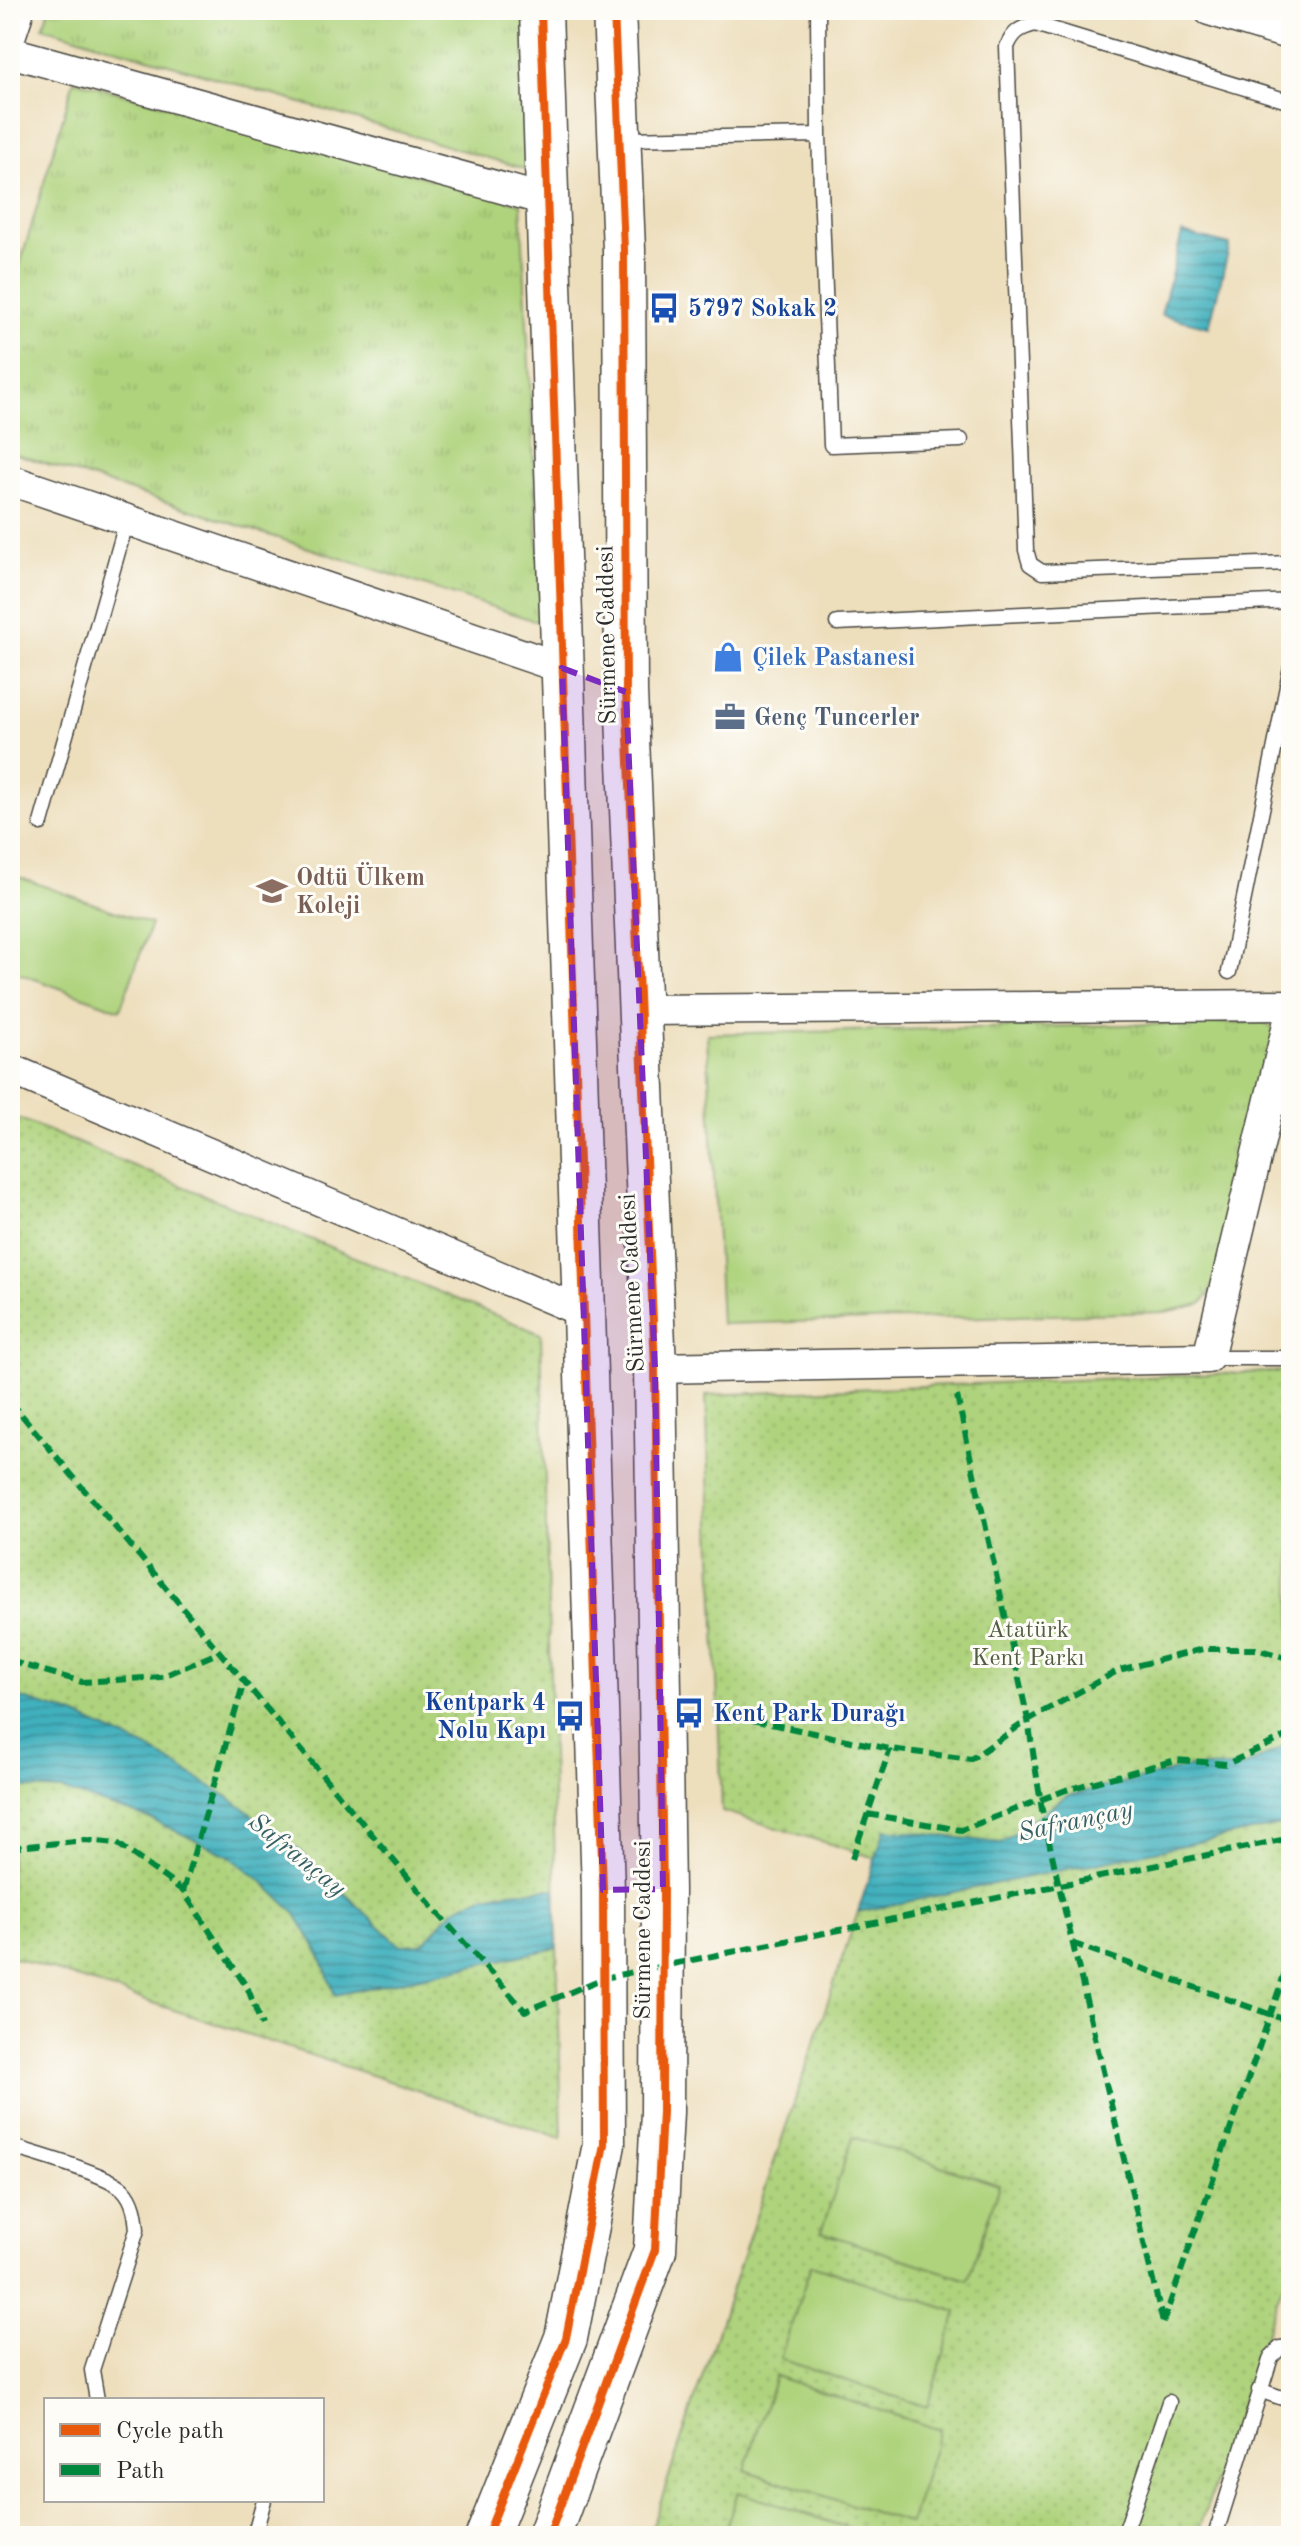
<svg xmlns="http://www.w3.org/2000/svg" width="1301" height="2546" viewBox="0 0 1301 2546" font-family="'Old Standard TT',serif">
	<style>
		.grass { fill: url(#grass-tufts); stroke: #6d7f54; stroke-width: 2 }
		.park { fill: url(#park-dots); stroke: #6d7f54; stroke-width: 2 }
		.pitch { fill: #afd37d; stroke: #6d7f54; stroke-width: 2 }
		.water { fill: url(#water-rules); stroke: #366e74; stroke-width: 2 }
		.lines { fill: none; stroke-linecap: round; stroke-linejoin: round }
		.service-casing { stroke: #484641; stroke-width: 17 }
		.minor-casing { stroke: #484641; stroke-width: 33 }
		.secondary-casing { stroke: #484641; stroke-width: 45 }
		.service { stroke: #fff; stroke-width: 14 }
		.minor { stroke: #fff; stroke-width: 30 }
		.secondary { stroke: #fff; stroke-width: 42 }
		.quiet { stroke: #00873e; stroke-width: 6; stroke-dasharray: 12 6; stroke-linecap: butt }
		.cycleway-casing { stroke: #fdfcf7; stroke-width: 13 }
		.cycleway { stroke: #e8590c; stroke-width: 8 }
		.marked { fill: #7b2cbf; fill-opacity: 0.2; stroke: #7b2cbf; stroke-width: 6; stroke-dasharray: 16 10; stroke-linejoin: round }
		.labels { text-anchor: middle; stroke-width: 6; stroke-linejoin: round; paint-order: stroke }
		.transit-label { font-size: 24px; font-weight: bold; fill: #164399; stroke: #fdfcf7; text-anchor: start }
		.street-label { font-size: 24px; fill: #2b2b2b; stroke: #fdfcf7 }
		.shop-label { font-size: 24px; font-weight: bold; fill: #366cbe; stroke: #fdfcf7; text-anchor: start }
		.service-label { font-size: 24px; font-weight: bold; fill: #4e5e75; stroke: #fdfcf7; text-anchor: start }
		.education-label { font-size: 24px; font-weight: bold; fill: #785e54; stroke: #fdfcf7; text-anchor: start }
		.park-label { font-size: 24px; fill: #535d44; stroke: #fdfcf7 }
		.water-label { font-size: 26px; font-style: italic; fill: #346065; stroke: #fdfcf7 }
	</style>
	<defs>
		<pattern id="grass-tufts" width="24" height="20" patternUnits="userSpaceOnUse" patternTransform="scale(2)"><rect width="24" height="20" fill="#afd37d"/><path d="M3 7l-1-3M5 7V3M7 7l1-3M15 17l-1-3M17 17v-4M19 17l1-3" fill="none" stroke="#97b56c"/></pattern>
		<pattern id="park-dots" width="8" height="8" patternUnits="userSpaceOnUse" patternTransform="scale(2)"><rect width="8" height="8" fill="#afd37d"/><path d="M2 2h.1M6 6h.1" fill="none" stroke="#97b56c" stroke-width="1.8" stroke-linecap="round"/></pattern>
		<pattern id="water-rules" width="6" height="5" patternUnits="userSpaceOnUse" patternTransform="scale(2)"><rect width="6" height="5" fill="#41b0bd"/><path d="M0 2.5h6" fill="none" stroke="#378f9a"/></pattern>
	</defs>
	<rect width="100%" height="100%" fill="#fdfcf7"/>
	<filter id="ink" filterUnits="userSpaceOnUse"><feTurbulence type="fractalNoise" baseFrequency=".0125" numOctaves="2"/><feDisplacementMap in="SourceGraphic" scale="16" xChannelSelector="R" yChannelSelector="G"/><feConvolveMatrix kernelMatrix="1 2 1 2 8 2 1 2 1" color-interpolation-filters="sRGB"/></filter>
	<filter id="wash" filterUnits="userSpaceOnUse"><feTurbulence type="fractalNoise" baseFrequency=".006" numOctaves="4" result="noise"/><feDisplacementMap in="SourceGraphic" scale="32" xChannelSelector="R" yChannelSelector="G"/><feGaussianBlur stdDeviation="1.8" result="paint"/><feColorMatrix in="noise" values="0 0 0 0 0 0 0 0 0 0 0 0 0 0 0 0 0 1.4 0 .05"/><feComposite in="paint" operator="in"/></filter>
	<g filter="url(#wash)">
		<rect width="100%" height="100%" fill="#eddebc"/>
		<path class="grass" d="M49,10H524L532,171L43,27Z
			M74,80L521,204L542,623L10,452V299Z
			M1264,1022L1283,1035L1221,1280L1201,1304L1165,1312L721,1324L707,1034Z"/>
		<path class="park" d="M10,1115L541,1334L562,2138L10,1956Z
			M1291,1371V2285L1283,2283L1197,2536H649L876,1858L722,1811L706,1395Z"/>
		<path class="pitch" d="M10,874L151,924L120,1010L10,970Z
			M853,2137L999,2185L968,2280L821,2232Z
			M811,2265L957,2312L927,2407L780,2359Z
			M775,2376L940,2430L910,2524L745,2470Z
			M738,2492L873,2536H723Z"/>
		<path class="water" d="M1182,233L1230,245L1209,327L1161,315Z
			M10,1695L70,1713L149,1749L227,1796L299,1850L394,1940L402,1945L421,1944C435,1934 442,1918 457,1908C486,1890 523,1891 555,1889L557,1948L335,1995L319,1953L296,1914L263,1882L228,1855L148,1818L62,1790L10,1787Z
			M1291,1743V1823L858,1912L885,1829L1001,1843L1066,1796L1189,1767L1241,1768Z"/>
	</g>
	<g filter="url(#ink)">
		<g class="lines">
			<g class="service-casing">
				<path id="service" d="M818,10L819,135L831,445L961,440
					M1291,102L1035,24C1020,28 1013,32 1007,47L1026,550L1030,564L1042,572L1291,563
					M624,139L819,135
					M837,623L1291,601
					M41,823L127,520
					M1229,972L1291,667
					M1271,1105L1291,1109
					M1208,1358H1291
					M10,2146C34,2154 108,2174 123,2189C134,2200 136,2216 137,2230L92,2370L97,2400
					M1259,2390L1291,2401
					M254,2536L264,2500
					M1124,2536L1169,2402
					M1215,2536L1271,2357L1280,2348L1291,2347"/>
			</g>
			<g class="minor-casing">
				<path id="minor" d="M1209,10L1291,35
					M10,37L19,10
					M10,52L549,201
					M10,480L562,668
					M640,1010L1291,1005
					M10,1069L583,1312
					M655,1368L1208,1358L1291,1012"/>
			</g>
			<g class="secondary-casing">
				<path id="secondary" d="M487,2536L566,2338L604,2144L603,1890L541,10
					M549,2536L655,2250L662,2112L663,1889L655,1368L626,692L624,250L614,10"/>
			</g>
			<use href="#service" class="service"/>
			<use href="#minor" class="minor"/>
			<use href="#secondary" class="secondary"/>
			<path class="quiet" d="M957,1396L1028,1720L1042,1810L1059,1886L1163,2323
				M10,1401L435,1910L525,2011L604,1978L1291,1838
				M10,1661L82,1682L161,1677L220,1652
				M718,1713L890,1749L971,1759L1028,1720L1119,1670L1203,1649H1256L1291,1659
				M867,1814L961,1830L1066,1790L1176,1760L1227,1764L1291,1734
				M10,1848L85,1840L117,1843L183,1891L248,1989L262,2026
				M852,1859L890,1749
				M183,1891L244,1682
				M1072,1943L1291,2022
				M1163,2323L1291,1955"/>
			<g class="cycleway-casing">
				<path id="cycleway" d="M487,2536L566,2338L604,2144L603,1890L541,10
					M549,2536L655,2250L662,2112L663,1889L655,1368L626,692L624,250L614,10"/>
			</g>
			<use href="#cycleway" class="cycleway"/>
		</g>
	</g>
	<path class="marked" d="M562,668L626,692L655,1368L663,1889L603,1890Z"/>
	<defs>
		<g id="bus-bare" transform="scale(2.4)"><path d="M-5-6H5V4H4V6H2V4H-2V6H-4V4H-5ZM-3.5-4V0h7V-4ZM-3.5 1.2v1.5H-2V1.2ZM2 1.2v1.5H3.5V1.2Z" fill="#1a4fb4" stroke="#fdfcf7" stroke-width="2.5" paint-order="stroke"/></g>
		<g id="shop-bare" transform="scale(2.4)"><path d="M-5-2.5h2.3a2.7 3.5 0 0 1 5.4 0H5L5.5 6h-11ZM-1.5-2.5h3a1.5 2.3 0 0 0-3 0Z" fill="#3f7fe0" stroke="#fdfcf7" stroke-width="2.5" paint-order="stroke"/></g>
		<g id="office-bare" transform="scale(2.4)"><path d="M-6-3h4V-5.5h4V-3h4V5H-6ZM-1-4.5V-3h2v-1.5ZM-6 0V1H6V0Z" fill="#5c6f8a" stroke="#fdfcf7" stroke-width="2.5" paint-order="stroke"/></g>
		<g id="university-bare" transform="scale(2.4)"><path d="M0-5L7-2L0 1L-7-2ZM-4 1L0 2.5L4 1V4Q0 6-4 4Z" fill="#8d6e63" stroke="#fdfcf7" stroke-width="2.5" paint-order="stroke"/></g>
	</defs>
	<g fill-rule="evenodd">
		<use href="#bus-bare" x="664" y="308"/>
		<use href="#shop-bare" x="728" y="657"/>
		<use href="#office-bare" x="730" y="717"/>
		<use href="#university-bare" x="272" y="891"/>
		<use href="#bus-bare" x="689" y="1713"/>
		<use href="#bus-bare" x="570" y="1716"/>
	</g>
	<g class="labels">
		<g class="transit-label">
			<text x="688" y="316">5797 Sokak 2</text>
			<text x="546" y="1710" text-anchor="end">Kentpark 4<tspan x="546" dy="28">Nolu Kapı</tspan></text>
			<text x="713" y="1721">Kent Park Durağı</text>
		</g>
		<g class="street-label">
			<text transform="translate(606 635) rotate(-91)" y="8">Sürmene Caddesi</text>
			<text transform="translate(631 1283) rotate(-93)" y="8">Sürmene Caddesi</text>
			<text transform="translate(642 1930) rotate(-90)" y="8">Sürmene Caddesi</text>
		</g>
		<g class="shop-label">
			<text x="752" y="665">Çilek Pastanesi</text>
		</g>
		<g class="service-label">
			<text x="754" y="725">Genç Tuncerler</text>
		</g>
		<g class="education-label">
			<text x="296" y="885">Odtü Ülkem<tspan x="296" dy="28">Koleji</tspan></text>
		</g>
		<g class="park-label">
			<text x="1028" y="1637">Atatürk<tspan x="1028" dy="28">Kent Parkı</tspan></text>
		</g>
		<g class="water-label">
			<text transform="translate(1075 1820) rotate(-12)" y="9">Safrançay</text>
			<text transform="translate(298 1854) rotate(39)" y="9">Safrançay</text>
		</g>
	</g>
	<rect width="1301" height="2546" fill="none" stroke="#fdfcf7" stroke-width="40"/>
	<rect x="44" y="2398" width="280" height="104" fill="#fdfcf7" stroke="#a9a8a5" stroke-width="2"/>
	<rect x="60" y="2424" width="40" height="12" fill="#e8590c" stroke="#a9a8a5" stroke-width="2"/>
	<text x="116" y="2438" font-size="24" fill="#2b2b2b">Cycle path</text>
	<rect x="60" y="2464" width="40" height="12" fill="#00873e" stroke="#a9a8a5" stroke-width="2"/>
	<text x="116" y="2478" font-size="24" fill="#2b2b2b">Path</text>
</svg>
